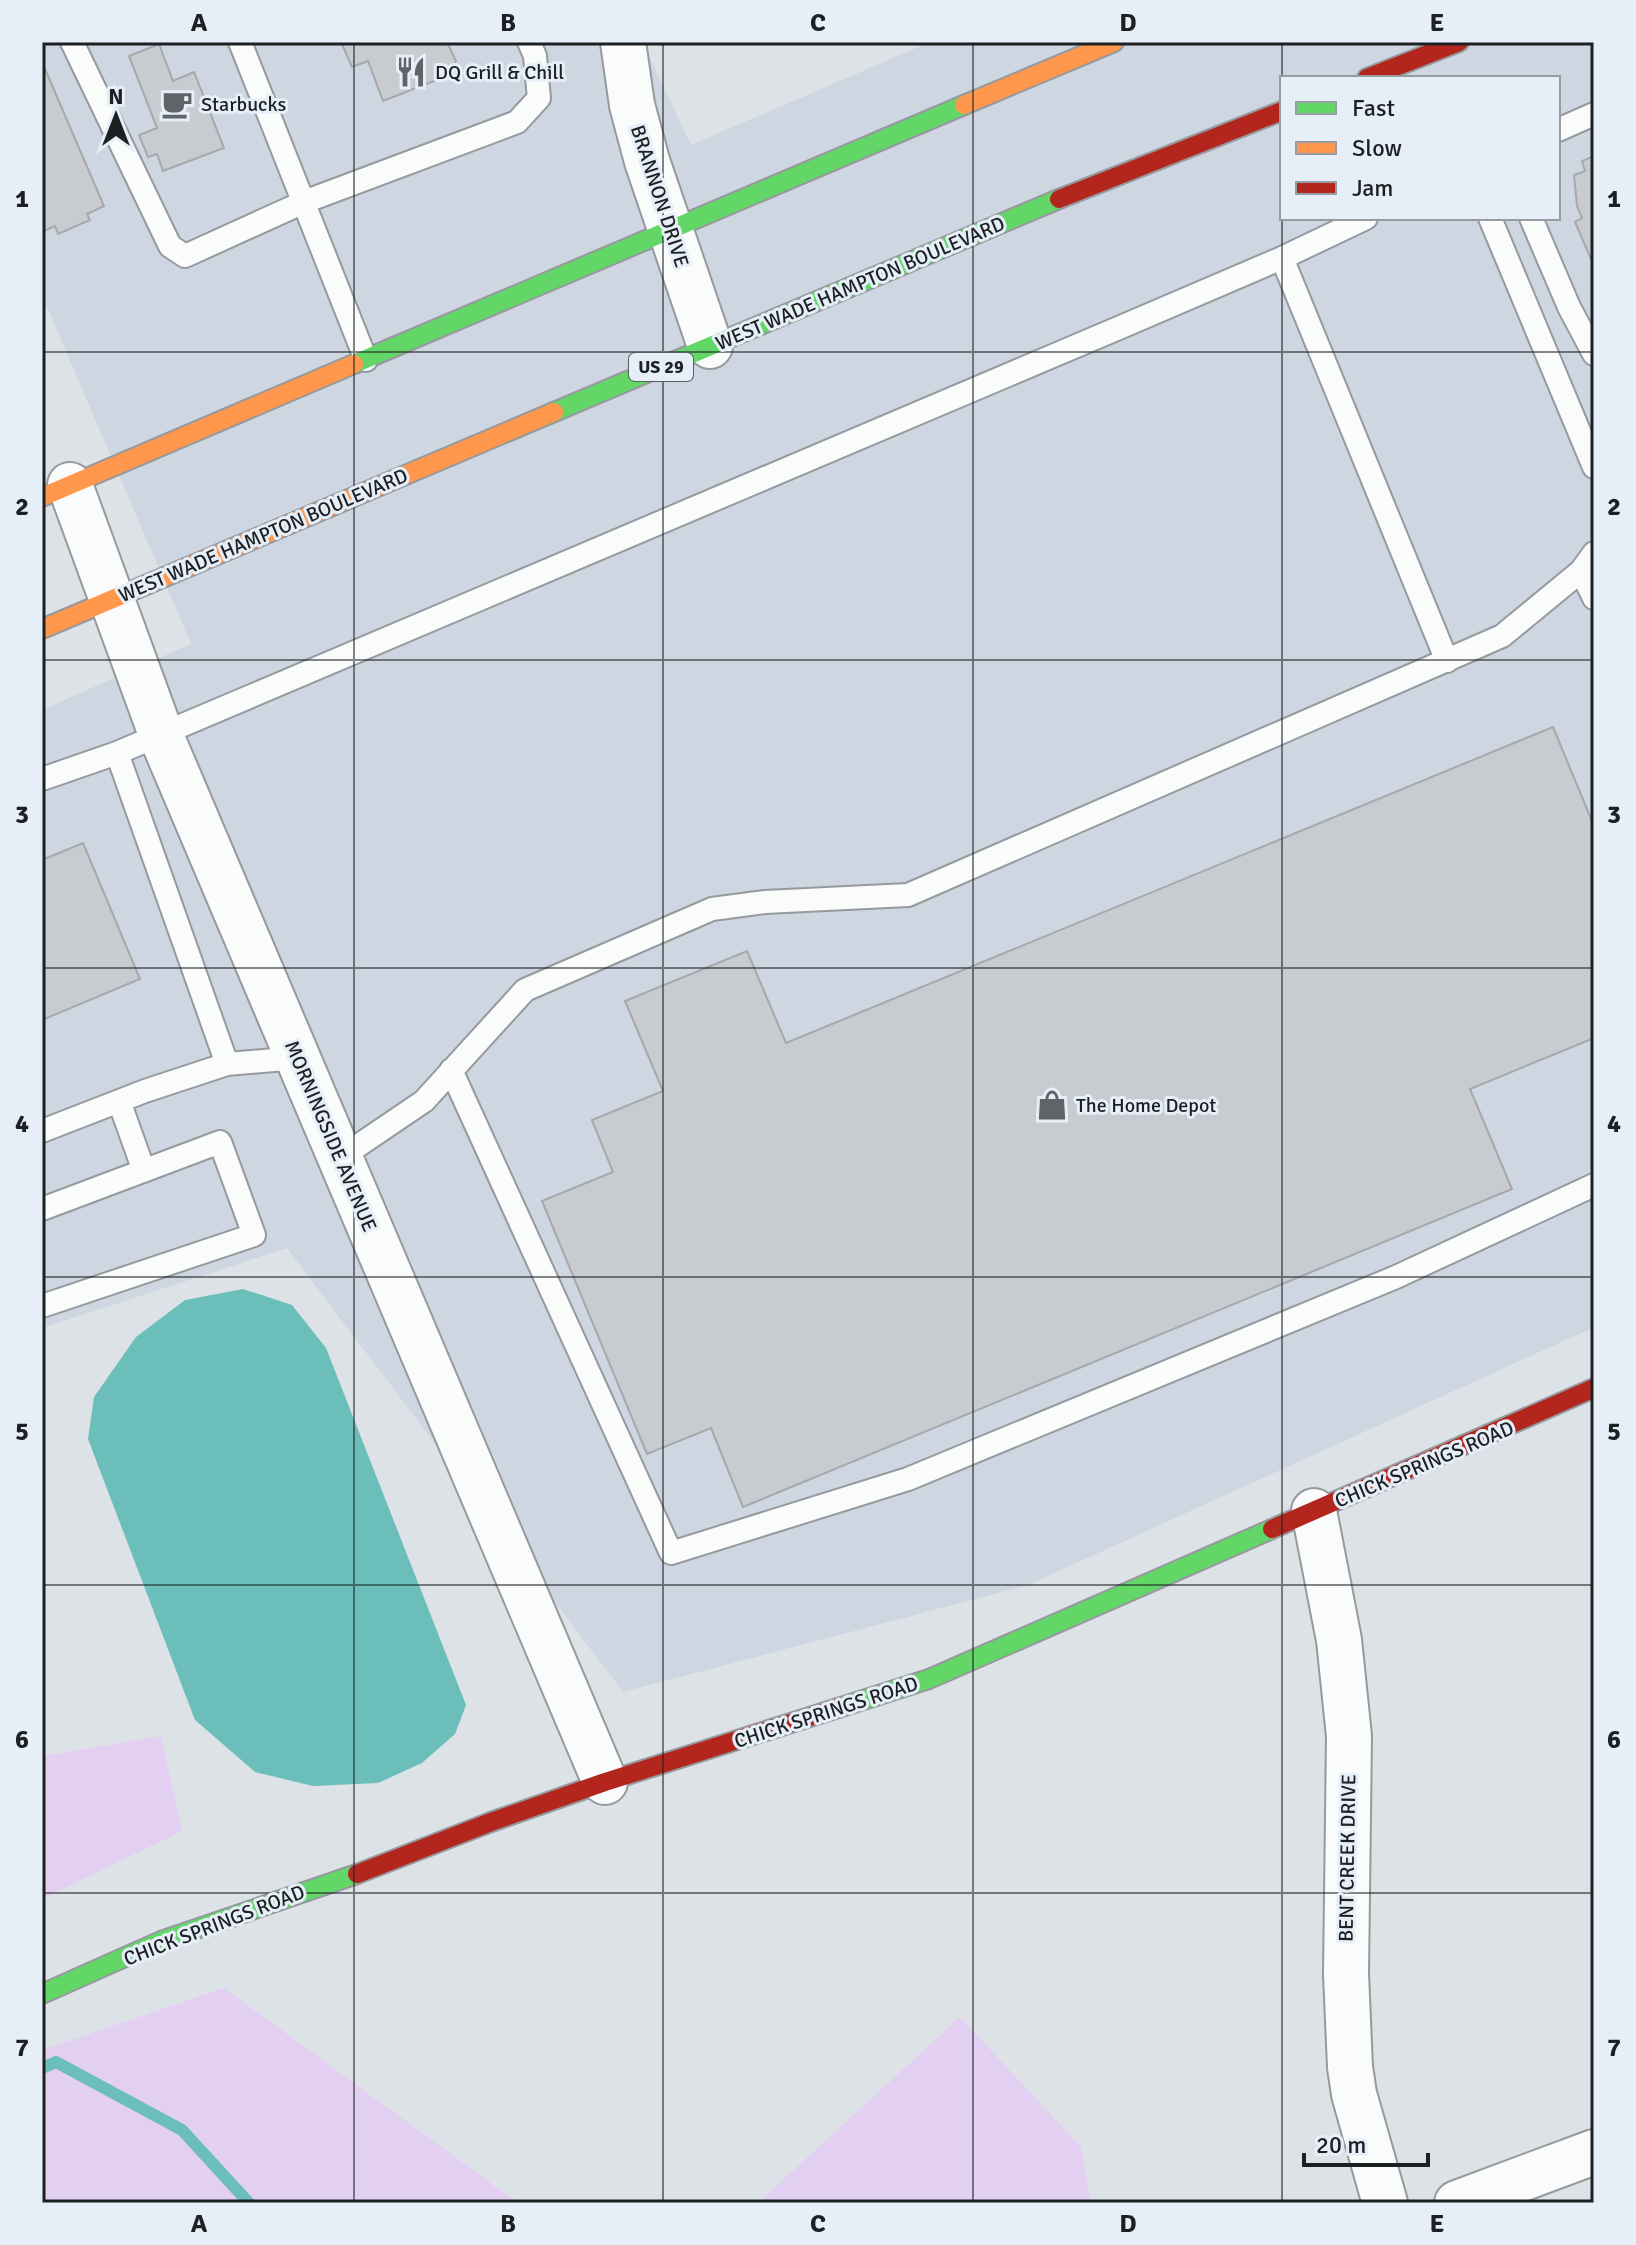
<svg xmlns="http://www.w3.org/2000/svg" width="1636" height="2245" viewBox="0 0 1636 2245" font-family="Signika,sans-serif">
	<style>
		.built { fill: #cdd6e1; fill-rule: evenodd }
		.green { fill: #e3cff1 }
		.water { fill: #6bbeba }
		.lines { fill: none; stroke-linecap: round; stroke-linejoin: round }
		.stream { stroke: #6bbeba; stroke-width: 12 }
		.building { fill: #c8cbcf; stroke: #a6a8ac; stroke-width: 2 }
		.lane-casing { stroke: #96999d; stroke-width: 26 }
		.street-casing { stroke: #96999d; stroke-width: 48 }
		.fast-casing { stroke: #96999d; stroke-width: 22 }
		.slow-casing { stroke: #96999d; stroke-width: 22 }
		.jam-casing { stroke: #96999d; stroke-width: 22 }
		.lane { stroke: #fafbfb; stroke-width: 22 }
		.street { stroke: #fafbfb; stroke-width: 44 }
		.fast { stroke: #63d668; stroke-width: 18 }
		.slow { stroke: #ff974d; stroke-width: 18 }
		.jam { stroke: #b3261e; stroke-width: 18 }
		.grid { fill: none; stroke: #1d2023; stroke-width: 2; stroke-opacity: 0.55 }
		.labels { text-anchor: middle; stroke-width: 6; stroke-linejoin: round; paint-order: stroke }
		.shield { fill: #e6eff8; stroke: #595e63; stroke-width: 2 }
		.shield-label { font-size: 18px; font-weight: bold; fill: #1d2023 }
		.poi-label { font-size: 20px; fill: #1d2023; stroke: #e6eff8; text-anchor: start }
		.street-label { font-size: 20px; fill: #1d2023; stroke: #e6eff8 }
		.neatline { fill: none; stroke: #1d2023; stroke-width: 3 }
		.grid-label { font-size: 26px; text-anchor: middle; font-weight: bold; fill: #1d2023 }
	</style>
	<rect width="100%" height="100%" fill="#dde2e7"/>
	<path class="built" d="M42,42H642L691,145L930,42H1594V1327L1028,1585L623,1692L287,1248L42,1328V710L191,644L42,295ZM1282,78H1558V218H1282Z"/>
	<path class="green" d="M161,1736L182,1831L42,1899V1756Z
		M224,1988L518,2203H42V2050Z
		M960,2017L1081,2147L1091,2203H758Z"/>
	<path class="water" d="M243,1289L292,1305L326,1348L466,1705L455,1734L422,1763L378,1783L313,1786L255,1772L195,1720L88,1439L94,1397L136,1337L185,1300Z"/>
	<g class="lines">
		<path class="stream" d="M42,2068L56,2062L182,2130L249,2203"/>
	</g>
	<path class="building" d="M341,42H447L456,61L447,76L383,101L368,61L352,67Z
		M159,44L173,81L194,72L224,148L163,171L157,154L148,157L139,135L157,128L129,56Z
		M42,62L104,206L87,214L90,220L58,234L55,226L42,232Z
		M1594,156V266L1575,222L1582,218L1577,206L1574,175L1585,171L1582,161Z
		M1553,727L1594,826V1038L1470,1089L1512,1189L743,1507L711,1428L647,1454L542,1201L613,1172L592,1120L663,1091L625,1001L747,951L786,1043Z
		M83,843L140,979L42,1020V860Z"/>
	<g class="lines">
		<g class="lane-casing">
			<path id="lane" d="M72,42L170,246L185,256L304,202L517,122L539,98L535,56L529,42
				M240,42L366,360
				M1558,130L1594,114
				M1490,218L1594,467
				M1531,218L1569,307L1594,354
				M1282,258L1447,661
				M1581,571L1594,598
				M117,753L1121,327L1282,258L1366,218
				M42,779L117,753L227,1064L297,1058
				M451,1070L671,1553L908,1479L1396,1277L1594,1185
				M119,1101L144,1171
				M42,1131L145,1091L227,1064
				M340,1158L424,1101L525,990L712,909L765,902L908,895L1502,636L1581,571L1594,553
				M42,1209L220,1142L254,1235L42,1306"/>
		</g>
		<g class="street-casing">
			<path id="street" d="M623,42L632,105L647,161L710,346
				M70,485L165,745L605,1782
				M1314,1511L1339,1640L1349,1736L1346,1974L1350,2067L1354,2094L1385,2203
				M1457,2203L1594,2152"/>
		</g>
		<g class="fast-casing">
			<path id="fast" d="M354,364L964,105
				M554,412L1059,199
				M838,1708L929,1679L1272,1529
				M42,1994L161,1941L357,1874"/>
		</g>
		<g class="slow-casing">
			<path id="slow" d="M964,105L1114,42
				M42,497L354,364
				M42,629L554,412"/>
		</g>
		<g class="jam-casing">
			<path id="jam" d="M1367,78L1459,42
				M1059,199L1282,111
				M1272,1529L1594,1388
				M357,1874L491,1822L605,1782L838,1708"/>
		</g>
		<use href="#lane" class="lane"/>
		<use href="#street" class="street"/>
		<use href="#fast" class="fast"/>
		<use href="#slow" class="slow"/>
		<use href="#jam" class="jam"/>
	</g>
	<path class="grid" d="M354,42V2203M663,42V2203M973,42V2203M1282,42V78M1282,218V2203M42,352H1594M42,660H1594M42,968H1594M42,1277H1594M42,1585H1594M42,1893H1594"/>
	<defs>
		<g id="restaurant-bare" transform="scale(2.4)"><path d="M-5-6h1v4h1v-4h1v4h1v-4h1v5L-1.5 .5V6h-2V.5L-5-1ZM5-6V6H3V1.5H1.5Q1.5-4 5-6Z" fill="#606468" stroke="#e6eff8" stroke-width="2.5" paint-order="stroke"/></g>
		<g id="cafe-bare" transform="scale(2.4)"><path d="M-5.5-4.5H6V0H3Q3 3.5 0 3.5H-2.5Q-5.5 3.5-5.5 0ZM3-3.2v2h1.7v-2ZM-6 4.5H4V6H-6Z" fill="#606468" stroke="#e6eff8" stroke-width="2.5" paint-order="stroke"/></g>
		<g id="shop-bare" transform="scale(2.4)"><path d="M-5-2.5h2.3a2.7 3.5 0 0 1 5.4 0H5L5.5 6h-11ZM-1.5-2.5h3a1.5 2.3 0 0 0-3 0Z" fill="#606468" stroke="#e6eff8" stroke-width="2.5" paint-order="stroke"/></g>
	</defs>
	<g fill-rule="evenodd">
		<use href="#restaurant-bare" x="411" y="72"/>
		<use href="#cafe-bare" x="177" y="104"/>
		<use href="#shop-bare" x="1052" y="1105"/>
	</g>
	<g class="labels">
		<rect class="shield" x="629" y="353" width="64" height="28" rx="6"/>
		<g class="shield-label">
			<text x="661" y="373">US 29</text>
		</g>
		<g class="poi-label">
			<text x="435" y="79">DQ Grill &amp; Chill</text>
			<text x="201" y="111">Starbucks</text>
			<text x="1076" y="1112">The Home Depot</text>
		</g>
		<g class="street-label">
			<text transform="translate(660 196) rotate(72)" y="7">BRANNON DRIVE</text>
			<text transform="translate(860 283) rotate(-23)" y="7">WEST WADE HAMPTON BOULEVARD</text>
			<text transform="translate(263 535) rotate(-23)" y="7">WEST WADE HAMPTON BOULEVARD</text>
			<text transform="translate(331 1136) rotate(67)" y="7">MORNINGSIDE AVENUE</text>
			<text transform="translate(1424 1464) rotate(-23)" y="7">CHICK SPRINGS ROAD</text>
			<text transform="translate(826 1712) rotate(-18)" y="7">CHICK SPRINGS ROAD</text>
			<text transform="translate(1347 1858) rotate(-89)" y="7">BENT CREEK DRIVE</text>
			<text transform="translate(214 1925) rotate(-21)" y="7">CHICK SPRINGS ROAD</text>
		</g>
	</g>
	<rect width="1636" height="2245" fill="none" stroke="#e6eff8" stroke-width="88"/>
	<rect x="1280" y="76" width="280" height="144" fill="#e6eff8" stroke="#969ca3" stroke-width="2"/>
	<rect x="1296" y="102" width="40" height="12" fill="#63d668" stroke="#969ca3" stroke-width="2"/>
	<text x="1352" y="116" font-size="24" fill="#1d2023">Fast</text>
	<rect x="1296" y="142" width="40" height="12" fill="#ff974d" stroke="#969ca3" stroke-width="2"/>
	<text x="1352" y="156" font-size="24" fill="#1d2023">Slow</text>
	<rect x="1296" y="182" width="40" height="12" fill="#b3261e" stroke="#969ca3" stroke-width="2"/>
	<text x="1352" y="196" font-size="24" fill="#1d2023">Jam</text>
	<g transform="translate(116 116)" stroke="#e6eff8" stroke-width="6" paint-order="stroke">
	<path d="M0-6L14 30L0 20L-14 30Z" fill="#1d2023"/>
	<text y="-12" font-size="22" font-weight="bold" text-anchor="middle" fill="#1d2023">N</text>
	</g>
	<path d="M1304 2153v12h124v-12" fill="none" stroke="#1d2023" stroke-width="4"/>
	<text x="1316" y="2153" font-size="24" fill="#1d2023" stroke="#e6eff8" stroke-width="6" paint-order="stroke">20 m</text>
	<rect x="44" y="44" width="1548" height="2157" class="neatline"/>
	<g class="grid-label">
		<text x="199" y="31">A</text>
		<text x="508" y="31">B</text>
		<text x="818" y="31">C</text>
		<text x="1128" y="31">D</text>
		<text x="1437" y="31">E</text>
		<text x="22" y="207">1</text>
		<text x="1614" y="207">1</text>
		<text x="22" y="515">2</text>
		<text x="1614" y="515">2</text>
		<text x="22" y="823">3</text>
		<text x="1614" y="823">3</text>
		<text x="22" y="1132">4</text>
		<text x="1614" y="1132">4</text>
		<text x="22" y="1440">5</text>
		<text x="1614" y="1440">5</text>
		<text x="22" y="1748">6</text>
		<text x="1614" y="1748">6</text>
		<text x="22" y="2056">7</text>
		<text x="1614" y="2056">7</text>
		<text x="199" y="2232">A</text>
		<text x="508" y="2232">B</text>
		<text x="818" y="2232">C</text>
		<text x="1128" y="2232">D</text>
		<text x="1437" y="2232">E</text>
	</g>
</svg>
